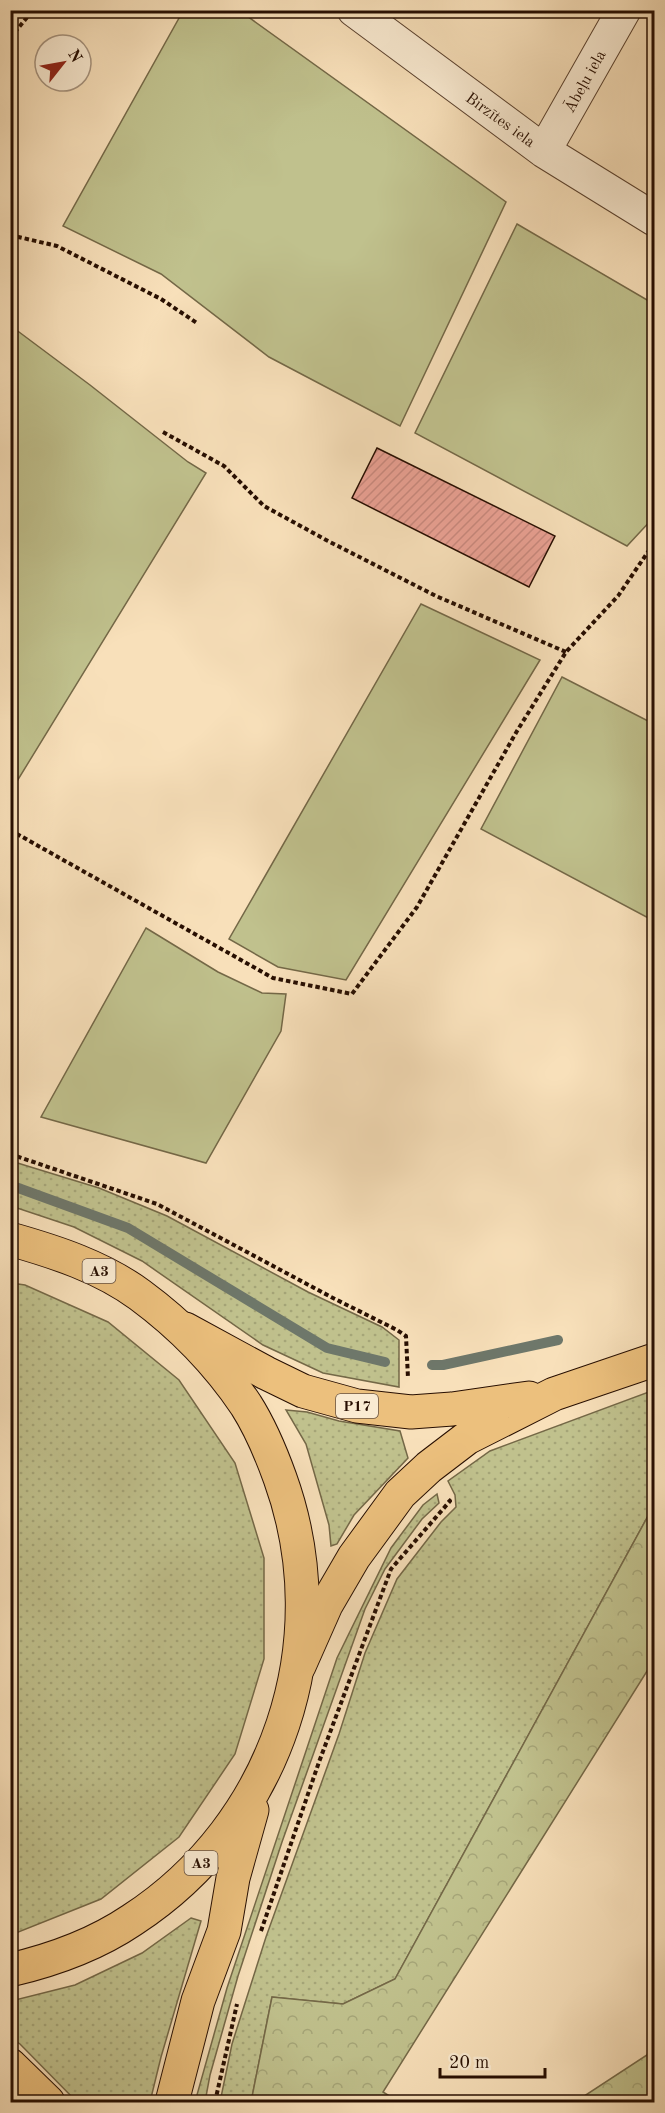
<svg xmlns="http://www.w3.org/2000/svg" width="665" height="2113" viewBox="0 0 665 2113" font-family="'Old Standard TT',serif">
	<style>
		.grass { fill: url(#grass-dots); stroke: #746847; stroke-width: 1.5 }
		.forest { fill: url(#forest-crowns); stroke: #746847; stroke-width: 1.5 }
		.garden { fill: #c0c18d; stroke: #746847; stroke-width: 1.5 }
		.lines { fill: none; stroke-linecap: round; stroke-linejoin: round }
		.stream { stroke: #6e776a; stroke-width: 10 }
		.building { fill: url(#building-hatch); stroke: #270e01; stroke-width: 1.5 }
		.minor-casing { stroke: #5b422f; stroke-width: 35 }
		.primary-casing { stroke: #270e01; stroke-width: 35 }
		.trunk-casing { stroke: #270e01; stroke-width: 35 }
		.path { stroke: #270e01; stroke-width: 4; stroke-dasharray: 4.5 3; stroke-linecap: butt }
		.minor { stroke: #faebd2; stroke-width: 33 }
		.primary { stroke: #ecc07d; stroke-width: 33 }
		.trunk { stroke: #ecc07d; stroke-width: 33 }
		.labels { text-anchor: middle; stroke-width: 4.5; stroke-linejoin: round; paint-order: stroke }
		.shield { fill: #faebd2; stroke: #665040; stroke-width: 1.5 }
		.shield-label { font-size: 15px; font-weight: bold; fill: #270e01 }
		.street-label { font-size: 16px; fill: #270e01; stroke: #faebd2 }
	</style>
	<defs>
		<pattern id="grass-dots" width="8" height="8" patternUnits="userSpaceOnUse" patternTransform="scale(1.5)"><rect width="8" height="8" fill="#c0c18d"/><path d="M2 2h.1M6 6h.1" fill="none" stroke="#a5a578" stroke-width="1.8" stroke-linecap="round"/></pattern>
		<pattern id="forest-crowns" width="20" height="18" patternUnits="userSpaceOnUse" patternTransform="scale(1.5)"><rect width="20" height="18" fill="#c0c18d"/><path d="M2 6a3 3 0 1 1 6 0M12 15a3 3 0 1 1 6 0" fill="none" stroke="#a5a578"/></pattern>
		<pattern id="building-hatch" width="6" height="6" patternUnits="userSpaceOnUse" patternTransform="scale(1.5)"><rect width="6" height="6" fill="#eaa194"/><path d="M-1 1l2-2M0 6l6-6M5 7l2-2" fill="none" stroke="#c9897e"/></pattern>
	</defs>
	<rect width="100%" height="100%" fill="#f8e0ba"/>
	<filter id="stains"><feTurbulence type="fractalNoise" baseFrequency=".00333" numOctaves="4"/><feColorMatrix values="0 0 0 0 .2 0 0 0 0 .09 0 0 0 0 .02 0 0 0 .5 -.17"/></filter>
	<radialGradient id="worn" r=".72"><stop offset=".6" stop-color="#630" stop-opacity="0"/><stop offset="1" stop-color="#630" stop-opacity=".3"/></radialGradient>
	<path class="grass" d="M11,1161L99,1188L167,1216L308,1292L382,1327L399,1340V1387L323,1373L263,1345L142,1261L74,1227L11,1206Z
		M11,1283L25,1285L108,1322L179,1380L235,1463L264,1558V1659L235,1754L179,1837L101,1899L11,1935Z
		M654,1390V1505L395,1979L343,2004L272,1997L251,2102H220L232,2044L266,1937L339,1734L365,1653L397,1579L441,1522L456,1507L455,1495L448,1481L490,1451Z
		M286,1410L307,1412L339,1421L400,1431L408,1458L354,1515L337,1544L331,1546L329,1525L306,1444Z
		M437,1494L439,1503L422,1519L385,1569L365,1609L282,1842L238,1976L210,2075L205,2102H195L227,1988L337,1658L391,1548L423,1505Z
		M191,1918L201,1921L161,2057L150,2102H77L20,2044L11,2038V2001L75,1985L142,1953Z"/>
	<path class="forest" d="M654,1505V1660L383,2092L399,2102H251L272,1997L343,2004L395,1979Z
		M654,2036V2102H575L647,2055Z"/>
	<path class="garden" d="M183,11H240L506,202L400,426L269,357L161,274L63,226Z
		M517,224L654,304V517L627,546L415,433Z
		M11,326L90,385L188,462L206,473L11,791Z
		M421,604L540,660L346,980L278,967L229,939Z
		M562,677L654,724V921L481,829Z
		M146,928L218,972L262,993L286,994L281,1031L206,1163L41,1117Z"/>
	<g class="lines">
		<path class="stream" d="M10,1185L128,1228L327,1348L385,1362
			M432,1365H443L558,1340"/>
	</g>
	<path class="building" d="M377,448L555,536L529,587L352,498Z"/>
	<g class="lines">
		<g class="minor-casing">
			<path id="minor" d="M354,10L544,151L654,219
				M544,151L624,10"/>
		</g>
		<g class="primary-casing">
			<path id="primary" d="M185,1329L266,1373L303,1391L357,1406L411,1412L452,1409L529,1398
				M299,1666L326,1605L354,1557L400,1494L429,1467L467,1438L554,1394L654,1360"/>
		</g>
		<g class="trunk-casing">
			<path id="trunk" d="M10,1239C56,1252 102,1267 140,1295C182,1326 217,1362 246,1405C260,1427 271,1453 280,1478C339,1641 278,1825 132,1920C95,1945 53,1960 10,1970
				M10,2065L48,2102
				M172,2102L198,2001L224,1931L233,1878L252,1810"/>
		</g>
		<path class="path" d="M10,38L33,10
			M10,235L57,246L161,299L197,323
			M163,432L224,466L264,506L328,541L436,596L566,652
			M10,830L273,978L352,994L417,907L517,731L566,652L618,596L654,543
			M10,1154L157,1204L333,1298L397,1330L406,1336L408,1378
			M261,1931L319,1762L391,1569L450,1501L447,1498
			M215,2102L237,2004"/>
		<use href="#minor" class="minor"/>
		<use href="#primary" class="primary"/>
		<use href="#trunk" class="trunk"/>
	</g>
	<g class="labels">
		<g class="shield">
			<rect x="82.5" y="1259" width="33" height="24" rx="4.5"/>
			<rect x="336" y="1394" width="42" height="24" rx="4.5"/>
			<rect x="184.5" y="1851" width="33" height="24" rx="4.5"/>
		</g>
		<g class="shield-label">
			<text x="99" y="1276">A3</text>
			<text x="357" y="1411">P17</text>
			<text x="201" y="1868">A3</text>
		</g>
		<g class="street-label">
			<text transform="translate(584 81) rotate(-61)" y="6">Ābeļu iela</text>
			<text transform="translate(501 119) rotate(36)" y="6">Birzītes iela</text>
		</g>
	</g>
	<rect width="665" height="2113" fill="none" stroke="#f8e0ba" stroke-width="36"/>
	<rect x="12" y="12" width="641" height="2089" fill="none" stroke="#270e01" stroke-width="3"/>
	<rect x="18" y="18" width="629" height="2077" fill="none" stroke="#270e01" stroke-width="1.5"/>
	<g transform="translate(63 63) rotate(59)"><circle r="28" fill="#faebd2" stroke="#a6937e" stroke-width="1.5"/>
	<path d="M0-4.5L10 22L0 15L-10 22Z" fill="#8f2418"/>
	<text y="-9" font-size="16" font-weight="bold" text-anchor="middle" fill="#270e01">N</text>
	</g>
	<path d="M440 2068v9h105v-9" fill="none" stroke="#270e01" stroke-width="3"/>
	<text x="449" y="2068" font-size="18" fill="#270e01" stroke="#faebd2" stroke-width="4.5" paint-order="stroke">20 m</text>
	<rect width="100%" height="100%" filter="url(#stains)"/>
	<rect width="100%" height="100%" fill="url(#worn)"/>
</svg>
